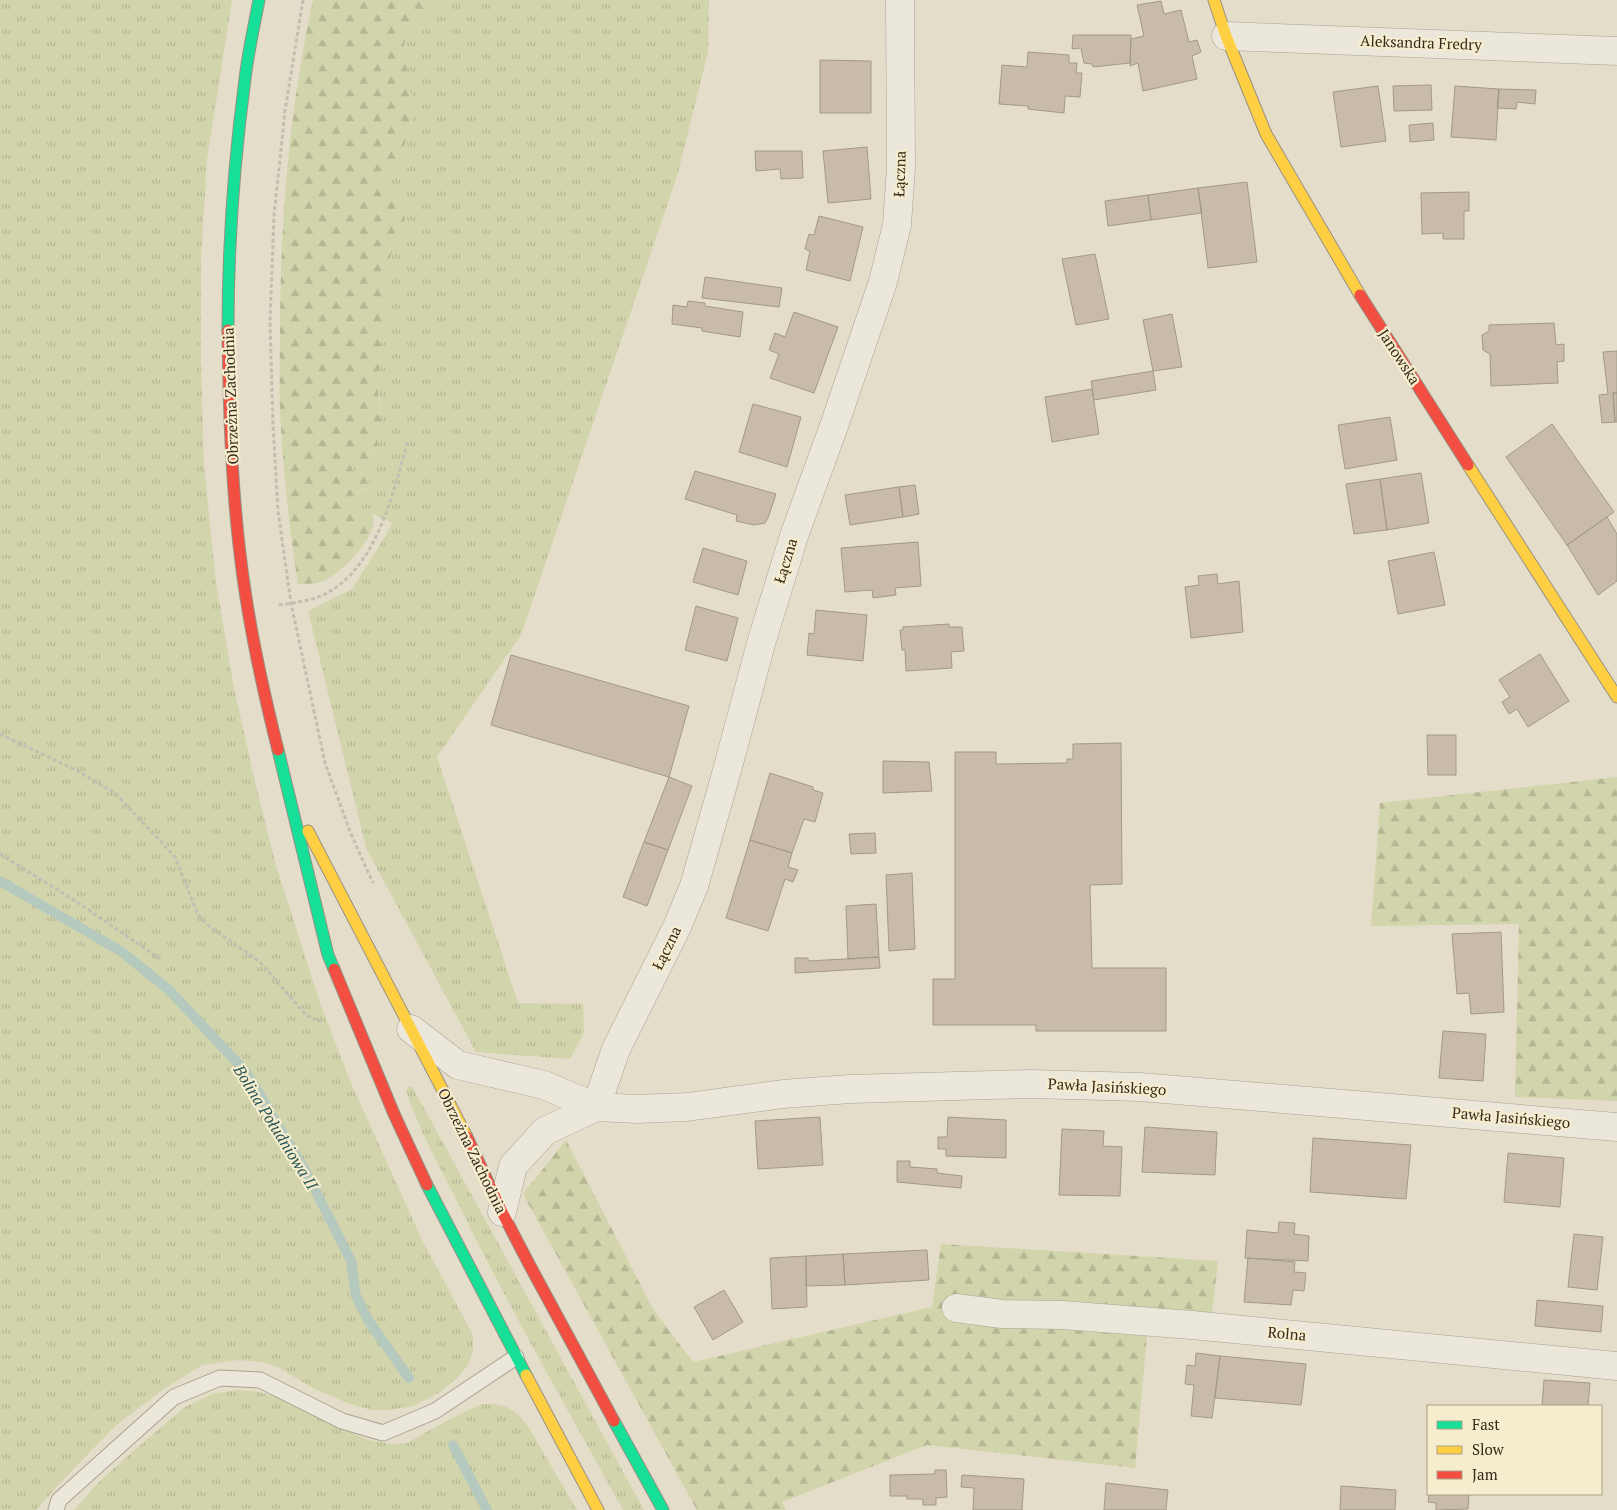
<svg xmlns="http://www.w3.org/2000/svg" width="1617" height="1510" viewBox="0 0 1617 1510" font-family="'PT Serif',serif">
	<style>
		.grass { fill: url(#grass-tufts) }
		.forest { fill: url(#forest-firs) }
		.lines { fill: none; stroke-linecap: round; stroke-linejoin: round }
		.stream { stroke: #b6c9be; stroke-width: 10 }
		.building { fill: #c8bbaa; stroke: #a49889 }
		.lane-casing { stroke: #a9a293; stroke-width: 17 }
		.street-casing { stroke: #a9a293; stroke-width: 29 }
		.fast-casing { stroke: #989183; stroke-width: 13 }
		.slow-casing { stroke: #989183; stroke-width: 13 }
		.jam-casing { stroke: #989183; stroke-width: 13 }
		.path { stroke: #c4beb2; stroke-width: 3; stroke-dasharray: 4 2.5; stroke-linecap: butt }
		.lane { stroke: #ece7db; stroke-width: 15 }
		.street { stroke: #ece7db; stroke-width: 28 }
		.fast { stroke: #16e098; stroke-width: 11 }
		.slow { stroke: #ffcf43; stroke-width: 11 }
		.jam { stroke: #f24e42; stroke-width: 11 }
		.labels { text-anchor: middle; stroke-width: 4.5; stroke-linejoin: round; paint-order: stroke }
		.street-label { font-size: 15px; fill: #372a1b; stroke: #f6edce }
		.water-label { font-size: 16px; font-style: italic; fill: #2a5757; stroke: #f6edce }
	</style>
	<defs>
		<pattern id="grass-tufts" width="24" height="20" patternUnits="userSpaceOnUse" patternTransform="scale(1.25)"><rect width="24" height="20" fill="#d2d4ab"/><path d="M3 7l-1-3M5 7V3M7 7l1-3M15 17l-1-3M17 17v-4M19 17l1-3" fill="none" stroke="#b5b693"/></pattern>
		<pattern id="forest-firs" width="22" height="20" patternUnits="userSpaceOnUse" patternTransform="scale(1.25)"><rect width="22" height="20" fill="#d2d4ab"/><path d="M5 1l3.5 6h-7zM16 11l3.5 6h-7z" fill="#b5b693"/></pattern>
	</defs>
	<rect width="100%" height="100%" fill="#e4ddc9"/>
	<path class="grass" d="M0,0H232L207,159L201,258V363L204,466L216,583L233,683L253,773L275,862L320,1003L351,1083L423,1242L473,1335V1351L468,1365L458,1377L440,1392L414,1406L389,1410H372L347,1403L311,1387L278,1367L262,1362L239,1360L202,1365L164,1389L116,1425L61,1482L36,1510H0Z
		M438,0H709L708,52L678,173L521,635L437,757L518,1003L583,1004L584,1033L570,1059L476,1052L366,848L308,611L352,589L386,535L392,523L373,514L356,515L351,504V496L369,489L367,474L354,473L348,461L355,459L367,460L376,453L380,400L378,392L380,351L387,302L386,286L387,264L405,222L404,207L389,196L387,181L399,162L413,118L412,98L406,65L404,46L407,36L434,7Z
		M409,1086L412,1087L430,1119L644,1510H623C567,1408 509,1308 458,1203C440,1166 418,1129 406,1090Z
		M237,1390L255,1391L278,1397L331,1424L368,1440L391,1444L407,1443L452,1418L482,1404H494L507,1407L519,1415L529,1428L577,1510H74L100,1481L138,1447L185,1407L212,1394Z"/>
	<path class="forest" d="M313,0H438L434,7L407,36L404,46L406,65L412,98L413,118L399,162L387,181L389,196L404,207L405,222L387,264L386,286L387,302L380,351L378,392L381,417L376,452L367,460L355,459L348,461L354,473L367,474L370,479L369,488L351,496V504L357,515L373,514C373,517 374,522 373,526C369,544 339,576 321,582C315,584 305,584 298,584C289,527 283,469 280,411C279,386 280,360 280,335C280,223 289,110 313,0Z
		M1617,777V1101L1515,1097L1519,924L1371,926L1380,803Z
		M566,1140L653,1309L693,1362L932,1307L941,1244L1218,1261L1211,1322L1149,1312L1135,1468L927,1445L782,1502L786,1510H697L523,1194Z"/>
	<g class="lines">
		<path class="stream" d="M0,881L122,952L169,990L246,1072L306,1172L351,1261L356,1296L368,1320L409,1378
			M453,1445L487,1510"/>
	</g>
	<path class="building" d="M1161,1L1164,14L1181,10L1189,42L1197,40L1201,52L1192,56L1197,79L1143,91L1138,63L1130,66L1131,39L1144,36L1137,5Z
		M1073,35H1131L1130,63L1093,67L1092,64L1084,63L1081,48L1072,49Z
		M1028,52L1069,55V63H1077L1076,73H1082L1080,97L1065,96L1064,113L1028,109V106L999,104L1002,65L1027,67Z
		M820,60L871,61V113H820Z
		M1431,85L1432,110L1394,111L1393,86Z
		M1378,86L1386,141L1341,147L1333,92Z
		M1455,86L1499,89L1496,140L1451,137Z
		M1499,89L1536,90L1535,104L1517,102L1516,109L1497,108Z
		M1433,123L1434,140L1410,142L1409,125Z
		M867,147L871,199L828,203L823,151Z
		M755,151H802L803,178L781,179L780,169L756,171Z
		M1247,182L1257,262L1208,268L1198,188Z
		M1198,188L1202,213L1151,220L1148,195Z
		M1469,192V211H1464V239H1443V233L1422,234L1421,193Z
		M1148,195L1151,220L1108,226L1105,201Z
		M819,216L863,227L850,281L806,270L810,251L805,249L809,234L814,235Z
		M1095,254L1109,319L1076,325L1062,259Z
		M705,277L782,288L779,307L702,298Z
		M688,301L705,303V306L743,312L740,337L702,331V328L672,324L673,305L687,307Z
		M794,312L838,327L814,393L770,378L779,354L769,350L775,333L785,337Z
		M1172,314L1182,367L1153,371L1143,320Z
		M1554,323L1556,345L1564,344V361L1557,362L1558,383L1491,386L1490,354L1483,350L1482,335L1489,331V325Z
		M1617,351V393H1613L1615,422L1602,423L1599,395L1608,394L1603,352Z
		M1153,371L1156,390L1094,400L1091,381Z
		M1092,389L1099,434L1052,442L1045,397Z
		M1613,393H1617V422H1615Z
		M753,404L801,417L787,467L739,452Z
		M1390,417L1397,460L1345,469L1338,425Z
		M1552,424L1614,512L1567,545L1506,457Z
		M695,471L776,494L768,518L765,523L754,525L736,521L737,515L685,499Z
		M1421,473L1429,523L1387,530L1380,479Z
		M1380,479L1387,530L1354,534L1346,484Z
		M915,485L919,514L903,517L899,487Z
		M899,487L903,517L850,525L845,495Z
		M1607,517L1617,534V581L1598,595L1567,545Z
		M918,542L921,586L895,588L896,595L873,598L872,590L845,592L841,548Z
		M703,548L747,561L738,595L693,582Z
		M1434,552L1445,605L1398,614L1388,561Z
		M1217,574L1218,584L1239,581L1243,632L1191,638L1185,587L1199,585L1198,576Z
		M696,606L738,618L727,661L685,650Z
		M816,610L867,615L863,661L807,655L809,633L814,634Z
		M949,624V627H962L964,651L951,652L952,668L906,671L905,650H902L900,630H903V627Z
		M1540,654L1569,701L1528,727L1517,709L1509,714L1502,702L1510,697L1499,680Z
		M511,655L689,706L669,777L491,725Z
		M1427,735H1456V775H1428Z
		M1121,743L1122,884L1090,885L1092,968H1166V1031H1036V1025H933V979H955V752H996V764L1067,763V759H1073V744Z
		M883,761L929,762L932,791L883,793Z
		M770,773L813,787V790L823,793L815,822L804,819L792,853L750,840Z
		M669,777L692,786L668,850L644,842Z
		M875,833L876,853L851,854L849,834Z
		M750,840L792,853L788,867L798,870L793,882L785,879L768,931L726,918Z
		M644,842L668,850L647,906L623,897Z
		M912,873L915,949L889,951L886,875Z
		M876,904L879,957L848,959L846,906Z
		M1501,932L1504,1012L1471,1014L1469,993L1457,994L1452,934Z
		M879,957L880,968L795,973V958H808V961Z
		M1443,1031L1486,1034L1483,1081L1439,1078Z
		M820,1117L823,1165L758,1169L755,1121Z
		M948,1117L1006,1120V1158L946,1156V1149H938V1137H947Z
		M1145,1127L1217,1132L1215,1175L1142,1172Z
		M1062,1129L1104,1131L1103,1146L1122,1147L1120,1196L1059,1195Z
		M1313,1138L1411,1145L1406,1199L1310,1192Z
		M1508,1153L1564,1158L1560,1207L1504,1202Z
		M897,1161H910V1167L937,1169V1173L962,1176L961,1188L897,1182Z
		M1279,1222L1295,1223L1294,1234L1309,1236L1308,1261L1245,1258L1247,1230L1278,1233Z
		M1574,1234L1603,1237L1597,1290L1568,1287Z
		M927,1250L929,1280L845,1285L843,1254Z
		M843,1254L845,1285L806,1286V1256Z
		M806,1256L807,1307L772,1309L770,1258Z
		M1248,1258L1295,1262L1294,1272L1306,1273L1304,1291L1293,1290L1291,1305L1244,1302Z
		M724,1290L743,1322L713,1340L694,1307Z
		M1537,1300L1603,1306L1601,1332L1535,1326Z
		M1196,1353L1220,1356L1212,1418L1191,1416L1194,1385L1185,1384L1187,1365L1195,1366Z
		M1220,1356L1306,1364L1301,1405L1215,1398Z
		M1544,1380L1590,1383L1588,1406H1542Z
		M935,1470H946L947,1497L936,1498V1505H923V1499H907V1496H890V1475L935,1474Z
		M962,1475L1024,1479L1022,1510H973L974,1488L961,1487Z
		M1106,1483L1168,1490L1166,1510H1104Z
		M1341,1486L1396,1490L1395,1510H1340Z
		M1429,1494H1469L1468,1509L1436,1510V1503L1428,1502Z"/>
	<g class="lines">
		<g class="lane-casing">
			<path id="lane" d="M56,1510L59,1500L174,1397L220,1378L260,1380L342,1421L383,1433L435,1411L516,1357"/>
		</g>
		<g class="street-casing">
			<path id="street" d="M1226,36L1617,51
				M411,1029L458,1065L544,1085L596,1107L637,1109L687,1107L783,1094L850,1089L1030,1084L1140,1087L1617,1127
				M596,1107L616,1049L677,927L694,886L726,774L762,640L795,533L835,423L883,282L897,225L901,167L900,0
				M502,1212L513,1166L545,1131L596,1107
				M956,1308L1002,1314L1062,1315L1192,1325L1617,1366"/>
		</g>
		<g class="fast-casing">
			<path id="fast" d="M228,330C228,247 234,162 245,79C248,53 254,26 259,0
				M278,750L328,955L334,969
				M427,1185L526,1375
				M614,1421L663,1510"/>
		</g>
		<g class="slow-casing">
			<path id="slow" d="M1214,0L1226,36L1266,134L1360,295
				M1468,465L1617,697
				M308,831L467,1137
				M526,1375L598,1510"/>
		</g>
		<g class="jam-casing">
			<path id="jam" d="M1360,295L1468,465
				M228,330C229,417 232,505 245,591C253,645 265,698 278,750
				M334,969L394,1114L427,1185
				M467,1137L502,1212L529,1264L614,1421"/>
		</g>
		<path class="path" d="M303,0L285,111L274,216L270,322L273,424L278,511L291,603L325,763L351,834L373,883
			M279,605C293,603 316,600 327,593C378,565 393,492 408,441
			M0,734L76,770L115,793L175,857L198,915L209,926L260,962L306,1015L321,1022
			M0,854L80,904L160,959"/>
		<use href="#lane" class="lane"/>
		<use href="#street" class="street"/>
		<use href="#fast" class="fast"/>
		<use href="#slow" class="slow"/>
		<use href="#jam" class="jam"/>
	</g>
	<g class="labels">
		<g class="street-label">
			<text transform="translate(1421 43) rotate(2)" y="5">Aleksandra Fredry</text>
			<text transform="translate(900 174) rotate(-88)" y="5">Łączna</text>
			<text transform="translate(1399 357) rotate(57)" y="5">Janowska</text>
			<text transform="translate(231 396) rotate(-92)" y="5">Obrzeżna Zachodnia</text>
			<text transform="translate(786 561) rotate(-73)" y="5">Łączna</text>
			<text transform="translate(667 948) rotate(-64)" y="5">Łączna</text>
			<text transform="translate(1107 1087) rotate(3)" y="5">Pawła Jasińskiego</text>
			<text transform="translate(1511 1118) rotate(5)" y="5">Pawła Jasińskiego</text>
			<text transform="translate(472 1151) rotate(64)" y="5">Obrzeżna Zachodnia</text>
			<text transform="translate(1287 1334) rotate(5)" y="5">Rolna</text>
		</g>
		<g class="water-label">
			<text transform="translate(276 1127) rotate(58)" y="6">Bolina Południowa II</text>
		</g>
	</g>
	<rect x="1427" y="1405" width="175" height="90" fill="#f6edce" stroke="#aa9f86"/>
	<rect x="1437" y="1421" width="25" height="8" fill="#16e098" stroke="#aa9f86"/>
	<text x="1472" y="1430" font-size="15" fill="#372a1b">Fast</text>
	<rect x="1437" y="1446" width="25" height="8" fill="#ffcf43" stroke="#aa9f86"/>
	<text x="1472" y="1455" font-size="15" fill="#372a1b">Slow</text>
	<rect x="1437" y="1471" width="25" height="8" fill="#f24e42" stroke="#aa9f86"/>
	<text x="1472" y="1480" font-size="15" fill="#372a1b">Jam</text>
</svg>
